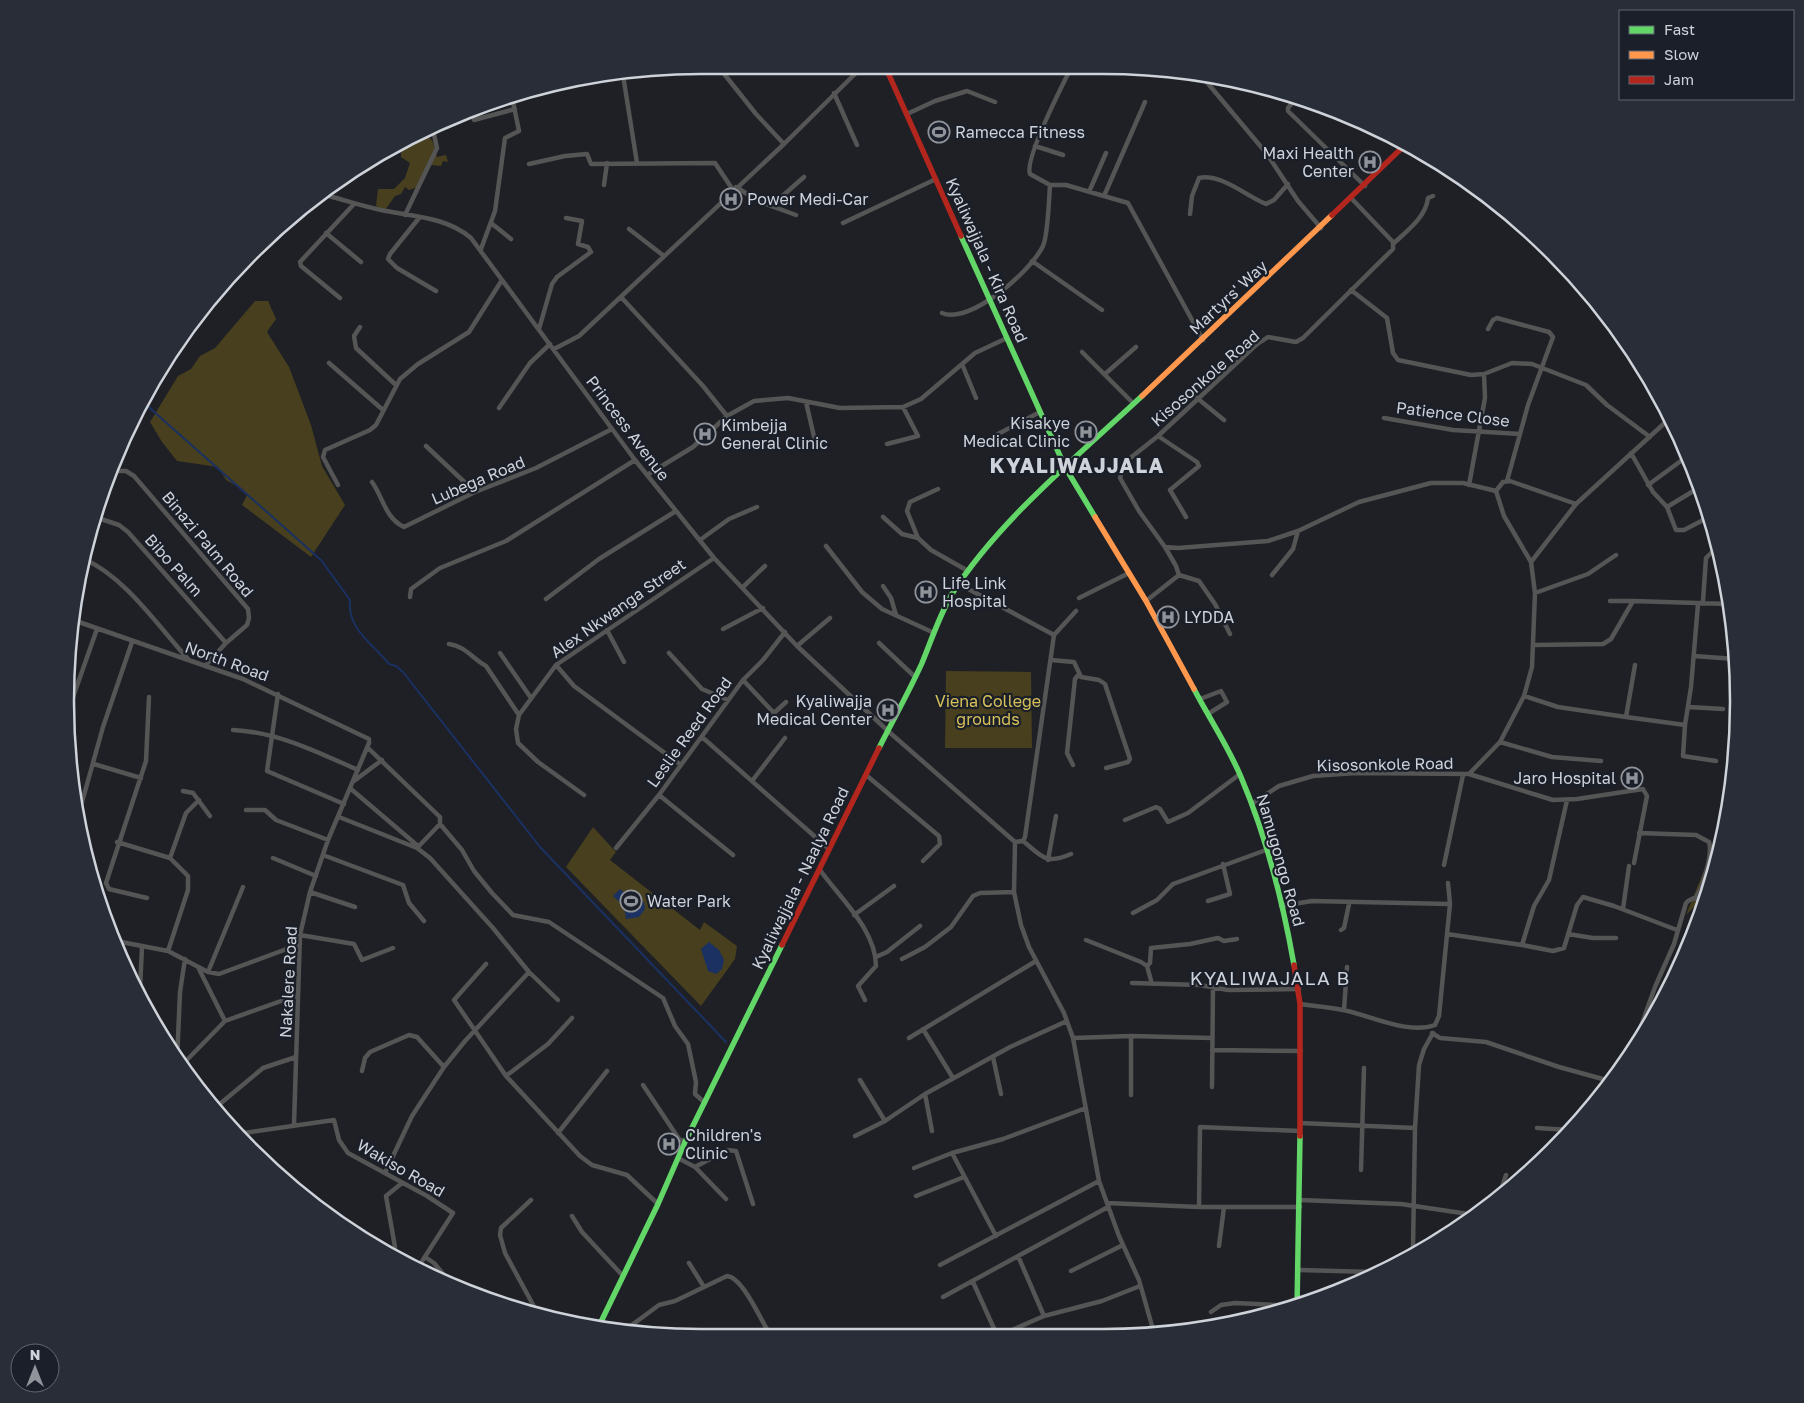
<svg xmlns="http://www.w3.org/2000/svg" width="1804" height="1403" viewBox="0 0 1804 1403" font-family="'Golos Text',sans-serif">
	<style>
		.green { fill: #473f1d }
		.water { fill: #1a3162 }
		.lines { fill: none; stroke-linecap: round; stroke-linejoin: round }
		.stream { stroke: #1a3162; stroke-width: 2 }
		.street { stroke: #545554; stroke-width: 4.5 }
		.fast { stroke: #63d668; stroke-width: 5.5 }
		.slow { stroke: #ff974d; stroke-width: 5.5 }
		.jam { stroke: #b3261e; stroke-width: 5.5 }
		.labels { text-anchor: middle; stroke-width: 4.5; stroke-linejoin: round; paint-order: stroke }
		.poi-label { font-size: 16px; fill: #ced2d9; stroke: #1a1f2a; text-anchor: start }
		.street-label { font-size: 16px; fill: #ced2d9; stroke: #1a1f2a }
		.park-label { font-size: 16px; fill: #d8c158; stroke: #1a1f2a }
		.quarter-label { font-size: 19px; letter-spacing: 1px; fill: #ced2d9; stroke: #1a1f2a }
		.district-label { font-size: 21px; font-weight: bold; letter-spacing: 1px; fill: #ced2d9; stroke: #1a1f2a }
		.rim { fill: none; stroke: #ced2d9; stroke-width: 2.5 }
	</style>
	<rect width="100%" height="100%" fill="#1e2026"/>
	<path class="green" d="M429,137L433,142L437,157L446,155L448,162L443,161L441,166L431,165L418,187L409,190L405,187L401,194L395,196L385,210L376,206L378,189H394L405,178L410,163L401,157V152L417,140Z
		M255,301H268L276,319L267,332L289,367L311,425L322,466L345,505L311,557L242,505L247,495L244,490L226,480L218,467L177,461L162,442L150,422L178,376L191,369L200,356L215,348Z
		M946,671L1031,672L1032,748H945Z
		M1728,811L1727,826L1705,896L1686,915Z
		M593,827L616,852L610,860L700,930L704,922L737,946L735,959L701,1006L566,867Z"/>
	<path class="water" d="M620,889L631,899L644,902L645,909L639,917L626,919L624,906L613,896Z
		M709,942L719,950L724,960L722,969L716,974L708,971L701,949Z"/>
	<g class="lines">
		<path class="stream" d="M143,402L321,560L350,600C347,629 373,644 389,664L396,666L403,672L540,847L726,1042"/>
		<path class="street" d="M717,65L756,114L784,144
			M623,75L637,163
			M1205,80L1267,154L1298,201L1321,228
			M834,93L857,145
			M1297,97L1288,108V111L1365,186
			M472,113L474,120L515,109
			M907,114L935,101L967,91L995,102
			M1035,146L1063,155
			M529,164L565,156L587,154L591,164L715,163L733,190
			M604,185L607,163
			M1050,185H1066L1128,203L1203,340
			M736,187L760,202L796,215
			M1089,192L1106,153
			M325,195C344,200 362,206 381,210C411,216 447,217 471,238L635,460L714,558L797,646L888,731L1015,842L1014,892L1021,925L1029,947L1064,1013L1073,1038L1099,1181L1119,1236L1139,1280L1154,1333
			M1104,196L1145,102
			M771,206L804,177
			M1190,214L1192,196L1199,178C1221,173 1246,196 1266,204L1274,200L1288,184
			M405,215L437,148L433,130
			M419,218L390,254L388,259L397,268L436,291
			M491,223L511,239
			M843,223L936,179
			M629,229L664,256
			M326,233L361,262
			M1394,243C1407,231 1426,217 1428,198L1433,196
			M481,249L495,211L505,138L519,131L512,97
			M1032,261L1102,310
			M1351,290L1387,318L1393,353L1398,360L1471,375L1484,374L1512,363L1532,364L1586,385L1607,405L1650,437
			M621,297L703,386L727,416
			M340,298L301,266L300,262L354,204
			M942,313C970,325 1031,271 1043,246C1048,235 1049,199 1050,185L1030,174C1024,159 1063,84 1072,66
			M360,327L354,336L356,348L396,385
			M539,329L552,284L557,277L591,252L588,247L578,244L582,221L566,218
			M1488,329L1493,320L1497,318L1549,332L1553,337L1528,405L1507,481
			M554,349L579,336L784,144L864,65
			M1082,352L1133,403
			M329,363L383,410
			M962,364L976,398
			M1105,374L1136,347
			M1197,398L1224,420
			M806,402L815,441
			M499,408L530,363L550,344
			M1384,418L1453,430L1520,434
			M998,434L1040,412
			M1158,436L1197,462L1199,466L1170,490L1186,517
			M887,444L918,436L903,407
			M426,446L475,492
			M1631,453L1653,492L1667,507L1676,530H1684L1709,517
			M114,471H126L134,476L248,609L249,618L247,625L226,643L205,666
			M647,475L693,447L727,416L754,401L788,398L840,408L903,407L921,399L975,353L1007,338
			M372,482C383,497 385,518 404,527L475,492L536,468L612,429
			M338,485L323,457L325,450L370,430L376,425L400,379L418,364L469,332L502,280
			M1469,485L1485,398L1484,374
			M1648,485L1689,455
			M938,489L910,502L907,511L918,538L931,550L968,571
			M1496,491L1503,482L1510,481L1576,504
			M1667,507L1700,487
			M95,517L119,525L128,532L226,643
			M883,517L902,534L918,538
			M700,540L729,519L757,507
			M826,546L862,592L882,609L932,632
			M84,559C125,577 158,626 188,659
			M1531,562L1576,504L1669,419
			M1179,575L1199,581L1215,604L1230,634
			M1272,575L1293,549L1298,531
			M959,584L1054,635
			M883,586L891,598L896,615
			M743,587L765,566
			M1535,593L1588,574L1616,555
			M410,597L411,589L440,568L506,541L635,460
			M1079,598L1129,573
			M546,599L599,559L676,511
			M1146,601L1179,575L1176,566L1165,547
			M1610,601H1633
			M1703,601L1706,558L1711,553L1720,554
			M76,621L243,679L369,739V743L328,840L310,892L300,935L294,1124
			M723,629L763,608
			M607,630L624,662
			M879,643L914,676
			M449,644C465,646 473,659 486,666L519,715
			M1533,645L1603,644L1611,639L1633,601L1729,604
			M797,646L830,618
			M500,653L531,698
			M669,653L702,689L728,700
			M1694,656L1735,659
			M1051,660L1074,662L1081,677L1099,680L1105,684L1130,759L1128,762L1106,768
			M556,665L574,686L681,765
			M743,680L774,713L786,702
			M278,694L267,771L344,804
			M1524,696L1558,707L1626,717L1635,665
			M1200,699L1221,691L1227,702L1208,714
			M1689,707L1723,709
			M66,717L97,629
			M1626,717L1685,725L1691,687L1698,604
			M1685,725L1683,756L1716,761
			M233,730C278,732 317,752 358,770
			M702,737L829,849
			M1500,742L1552,757L1601,761
			M367,747L440,817V824L417,848
			M94,764L141,778
			M1073,765L1067,753L1075,679L1079,674
			M1469,774L1553,800L1577,799L1643,789L1647,796L1634,863
			M866,775L939,836L940,844L923,861
			M354,781L382,760
			M752,781L785,738
			M351,789L418,846
			M183,791L193,793L210,816
			M584,795L538,762L518,743L516,729L519,715L556,665L714,558
			M659,795L733,855
			M1253,803L1279,786L1313,776L1356,773L1469,774L1500,742L1524,696L1532,667L1535,593L1531,562L1504,516L1496,491L1463,483H1431L1359,502L1298,531L1268,541L1178,548L1165,547L1139,511L1120,478L1124,463L1158,436L1256,345L1268,337L1296,342L1303,338L1393,249V242L1352,199
			M246,810H265L276,820L328,840
			M339,817L417,848L430,858L493,928L529,972L558,1000
			M77,820L103,727L132,642
			M1125,820L1156,807L1160,809L1168,822L1188,813L1240,774
			M440,824L462,850L474,871L492,893L513,915L549,922L663,998L675,1026L688,1044L696,1082L695,1094L705,1103
			M1023,841C1043,857 1045,865 1071,854
			M117,842L170,858L188,876V890L168,951
			M1015,842L1023,841L1025,837L1054,635L1076,611
			M616,848L659,795L743,680L763,660L785,632
			M323,855L403,885L409,903L424,921
			M170,858L186,813L199,800
			M273,858L316,876
			M1048,860L1056,816
			M1444,865L1463,775
			M820,870C840,898 876,930 876,966L858,986L865,1000
			M310,892L355,907
			M147,898L109,889L106,883L146,761L149,697
			M1695,898L1703,903
			M1208,901L1230,894L1223,864
			M1281,906L1312,901L1450,904
			M1623,909L1629,866
			M1133,913L1157,900L1173,884L1266,850
			M854,915L894,886
			M1341,930L1344,928L1349,904
			M1447,934L1522,945L1534,906L1549,880L1567,800
			M1568,934L1593,938H1616
			M300,935L354,944L362,960L393,948
			M1086,940L1141,962L1147,966L1152,984
			M116,941L168,951L208,972L219,974L300,944
			M1522,945L1553,951L1564,948L1577,905L1583,897L1614,906L1677,930
			M876,957L887,952L920,926
			M902,959L925,947L951,927L973,896L980,893L1014,892
			M486,964L454,1000L506,1076L580,1156L592,1165L627,1175L658,1204
			M1147,966L1150,963L1151,948L1190,944L1218,938L1224,941L1237,939
			M198,967L225,1021
			M208,972L243,887
			M1132,983L1200,985L1228,990L1299,989
			M140,989L142,947
			M1300,1004C1315,1006 1329,1007 1343,1010C1369,1015 1408,1035 1435,1025L1439,1016L1450,904L1448,883
			M1344,1010L1347,967
			M923,1029L953,1078
			M1432,1033L1440,1038L1486,1042L1559,1067L1610,1081
			M1131,1036V1095
			M909,1038L1036,961
			M1073,1038L1131,1036L1212,1038
			M1212,1050L1301,1051
			M993,1057L1001,1094
			M1630,1057L1655,987L1674,944L1686,903C1689,899 1693,899 1696,897C1703,887 1713,853 1709,842L1696,835L1639,833
			M177,1061L180,992L185,959
			M181,1066L225,1021L298,995
			M362,1071L365,1058L370,1052L409,1035L417,1037L444,1067
			M506,1076L548,1044L572,1018
			M860,1080L885,1121
			M643,1085L679,1139L685,1142
			M1212,1087L1213,987
			M925,1094L932,1131
			M215,1108L263,1068L296,1057
			M1300,1123L1415,1128
			M1537,1128L1570,1130
			M558,1133L607,1071
			M237,1134L334,1120L339,1140L348,1153L427,1196L453,1213L419,1266
			M855,1136L885,1121L925,1094L1010,1047L1067,1021
			M678,1158L695,1167L727,1150L736,1151L753,1204
			M695,1167L726,1199
			M914,1168L952,1153
			M1361,1170L1364,1068
			M385,1173L412,1116L444,1067L465,1041L529,972
			M916,1196L964,1177
			M1499,1196L1506,1175
			M531,1200L501,1228L500,1235L505,1253L538,1314
			M1300,1200L1401,1204L1475,1215
			M1107,1203L1199,1207H1300
			M1199,1207L1200,1127L1300,1131
			M572,1216L582,1232L623,1276
			M996,1236L952,1153L1003,1139L1086,1108
			M1219,1246L1224,1207
			M1413,1248L1415,1128L1419,1065L1424,1049L1433,1033
			M393,1253L395,1247L386,1196L402,1183
			M1018,1256L1044,1316
			M425,1257L434,1263L448,1280
			M689,1263L704,1287
			M940,1265L1099,1181
			M1299,1270L1373,1272
			M1071,1271L1123,1245
			M973,1282L996,1333
			M943,1297L1108,1207
			M1211,1312L1221,1305L1235,1303L1297,1306
			M621,1333L659,1305L675,1301L727,1276C742,1277 760,1318 768,1331
			M1005,1333L1044,1316L1102,1301L1140,1286"/>
		<path class="fast" d="M961,236L1065,467L1095,517
			M1194,689C1209,718 1228,746 1241,777C1266,836 1283,902 1294,965
			M879,748C893,720 909,692 922,663C932,639 939,616 952,594C997,522 1080,454 1142,396
			M1297,1307L1300,1136
			M598,1328L658,1204L685,1142L782,945"/>
		<path class="slow" d="M1142,396L1332,215
			M1095,517L1146,601L1194,689"/>
		<path class="jam" d="M885,66L961,236
			M1332,215L1406,144
			M782,945L879,748
			M1294,965L1300,1004V1136"/>
	</g>
	<defs>
		<g id="stadium-ring" transform="scale(1.125)"><circle r="9.5" fill="#1a1f2a" stroke="#90949a" stroke-width="1.5"/><path d="M0-5a6.5 5 0 1 0 0 10a6.5 5 0 1 0 0-10ZM-3.5-1.8h7v3.6h-7Z" fill="#90949a"/></g>
		<g id="hospital-ring" transform="scale(1.125)"><circle r="9.5" fill="#1a1f2a" stroke="#90949a" stroke-width="1.5"/><path d="M-5-5h3v3.5h4V-5h3V5h-3V1.5h-4V5h-3Z" fill="#90949a"/></g>
	</defs>
	<g fill-rule="evenodd">
		<use href="#stadium-ring" x="939" y="132"/>
		<use href="#hospital-ring" x="1370" y="162"/>
		<use href="#hospital-ring" x="731" y="199"/>
		<use href="#hospital-ring" x="1086" y="432"/>
		<use href="#hospital-ring" x="705" y="434"/>
		<use href="#hospital-ring" x="926" y="592"/>
		<use href="#hospital-ring" x="1168" y="617"/>
		<use href="#hospital-ring" x="888" y="710"/>
		<use href="#hospital-ring" x="1632" y="778"/>
		<use href="#stadium-ring" x="631" y="901"/>
		<use href="#hospital-ring" x="669" y="1144"/>
	</g>
	<g class="labels">
		<g class="poi-label">
			<text x="955" y="138">Ramecca Fitness</text>
			<text x="1354" y="159" text-anchor="end">Maxi Health<tspan x="1354" dy="18">Center</tspan></text>
			<text x="747" y="205">Power Medi-Car</text>
			<text x="1070" y="429" text-anchor="end">Kisakye<tspan x="1070" dy="18">Medical Clinic</tspan></text>
			<text x="721" y="431">Kimbejja<tspan x="721" dy="18">General Clinic</tspan></text>
			<text x="942" y="589">Life Link<tspan x="942" dy="18">Hospital</tspan></text>
			<text x="1184" y="623">LYDDA</text>
			<text x="872" y="707" text-anchor="end">Kyaliwajja<tspan x="872" dy="18">Medical Center</tspan></text>
			<text x="1616" y="784" text-anchor="end">Jaro Hospital</text>
			<text x="647" y="907">Water Park</text>
			<text x="685" y="1141">Children's<tspan x="685" dy="18">Clinic</tspan></text>
		</g>
		<g class="street-label">
			<text transform="translate(987 260) rotate(66)" y="6">Kyaliwajjala - Kira Road</text>
			<text transform="translate(1228 297) rotate(-43)" y="6">Martyrs' Way</text>
			<text transform="translate(1205 378) rotate(-41)" y="6">Kisosonkole Road</text>
			<text transform="translate(1453 414) rotate(7)" y="6">Patience Close</text>
			<text transform="translate(628 428) rotate(53)" y="6">Princess Avenue</text>
			<text transform="translate(478 480) rotate(-23)" y="6">Lubega Road</text>
			<text transform="translate(208 544) rotate(50)" y="6">Binazi Palm Road</text>
			<text transform="translate(174 565) rotate(48)" y="6">Bibo Palm</text>
			<text transform="translate(618 608) rotate(-35)" y="6">Alex Nkwanga Street</text>
			<text transform="translate(227 661) rotate(20)" y="6">North Road</text>
			<text transform="translate(689 732) rotate(-54)" y="6">Leslie Reed Road</text>
			<text transform="translate(1385 764) rotate(-1)" y="6">Kisosonkole Road</text>
			<text transform="translate(1281 860) rotate(74)" y="6">Namugongo Road</text>
			<text transform="translate(800 878) rotate(-64)" y="6">Kyaliwajjala - Naalya Road</text>
			<text transform="translate(288 982) rotate(-87)" y="6">Nakalere Road</text>
			<text transform="translate(401 1168) rotate(30)" y="6">Wakiso Road</text>
		</g>
		<g class="park-label">
			<text x="988" y="707">Viena College<tspan x="988" dy="18">grounds</tspan></text>
		</g>
		<g class="quarter-label">
			<text x="1270" y="985">KYALIWAJALA B</text>
		</g>
		<g class="district-label">
			<text x="1077" y="473">KYALIWAJJALA</text>
		</g>
	</g>
	<path d="M0 0H1804V1403H0ZM701 74H1103A627 627 0 0 1 1730 701V702A627 627 0 0 1 1103 1329H701A627 627 0 0 1 74 702V701A627 627 0 0 1 701 74Z" fill="#282d38" fill-rule="evenodd"/>
	<path class="rim" d="M701 74H1103A627 627 0 0 1 1730 701V702A627 627 0 0 1 1103 1329H701A627 627 0 0 1 74 702V701A627 627 0 0 1 701 74Z"/>
	<rect x="1619" y="10" width="175" height="90" fill="#1a1f2a" stroke="#626770"/>
	<rect x="1629" y="26" width="25" height="8" fill="#63d668" stroke="#626770"/>
	<text x="1664" y="35" font-size="15" fill="#ced2d9">Fast</text>
	<rect x="1629" y="51" width="25" height="8" fill="#ff974d" stroke="#626770"/>
	<text x="1664" y="60" font-size="15" fill="#ced2d9">Slow</text>
	<rect x="1629" y="76" width="25" height="8" fill="#b3261e" stroke="#626770"/>
	<text x="1664" y="85" font-size="15" fill="#ced2d9">Jam</text>
	<g transform="translate(35 1368)"><circle r="24" fill="#1a1f2a" stroke="#626770"/>
	<path d="M0-4L9 19L0 12L-9 19Z" fill="#90949a"/>
	<text y="-8" font-size="14" font-weight="bold" text-anchor="middle" fill="#ced2d9">N</text>
	</g>
</svg>
